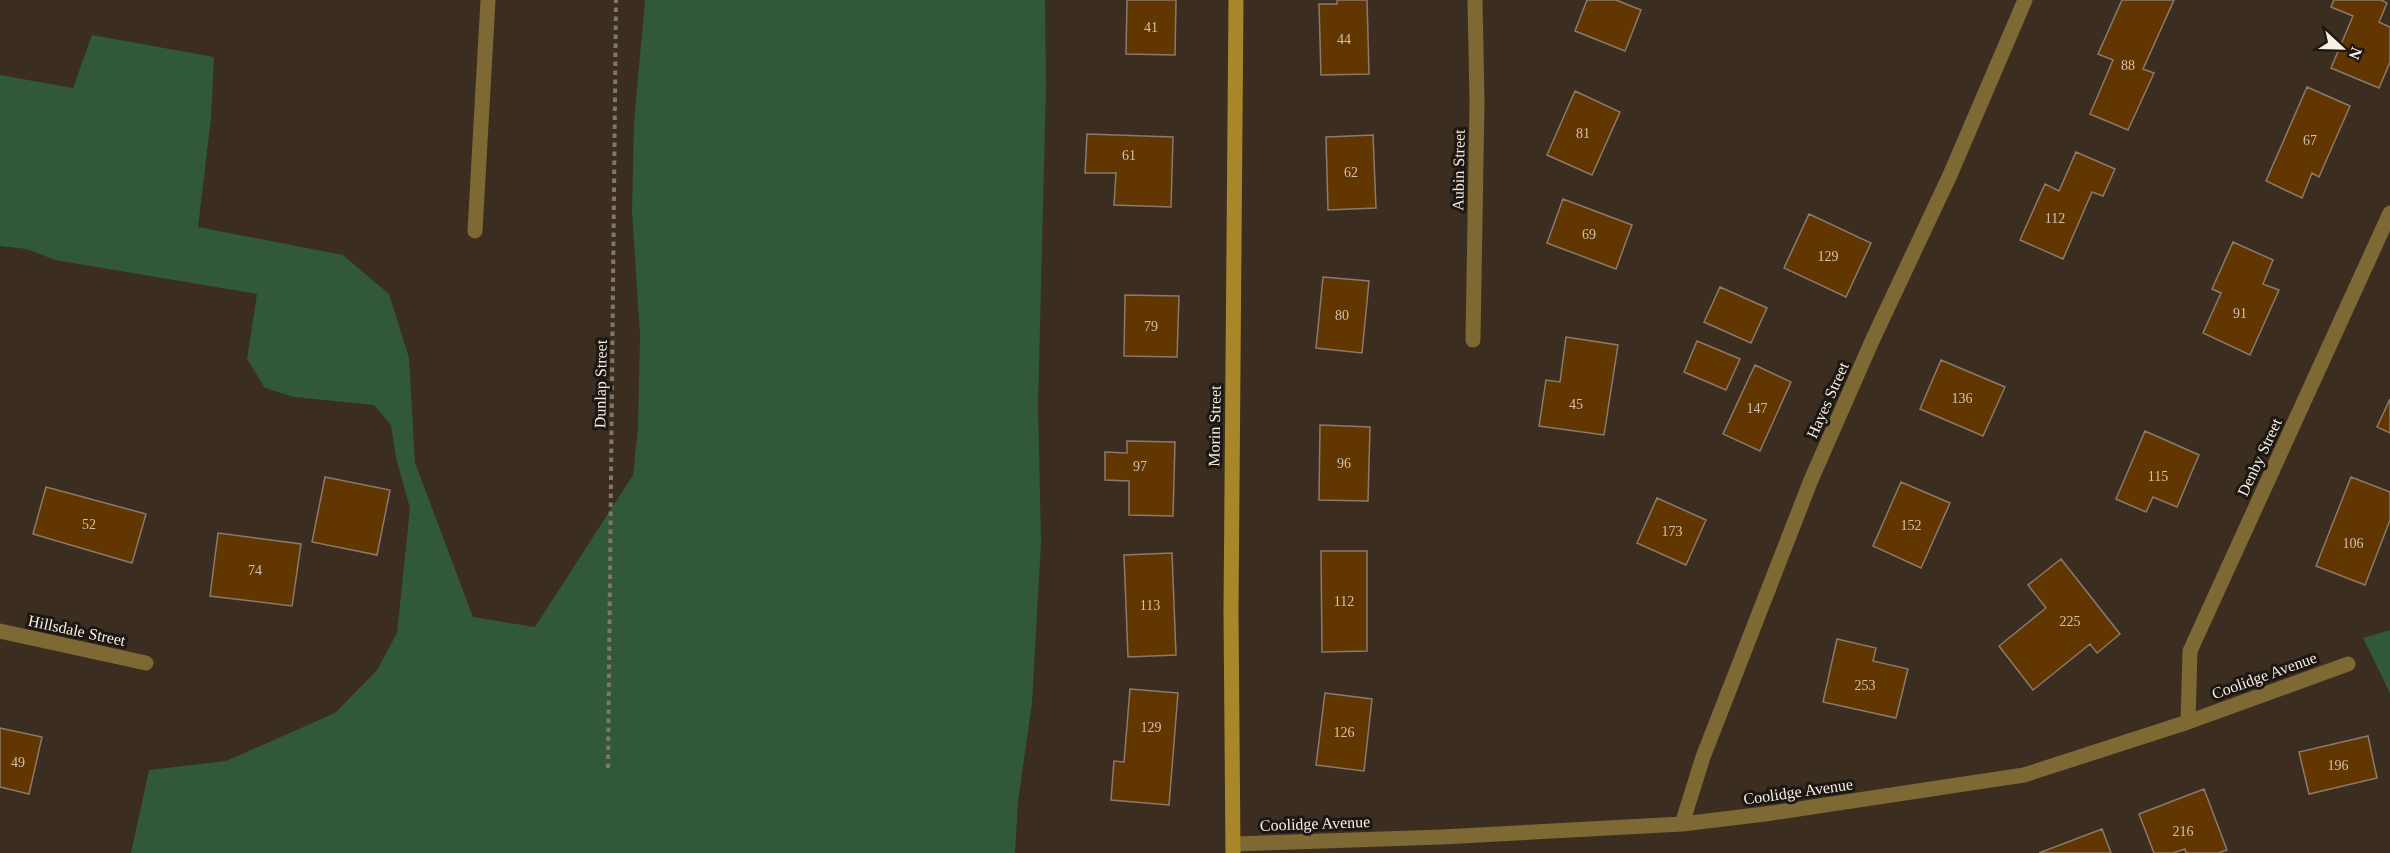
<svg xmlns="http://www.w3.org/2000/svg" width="2390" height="853" viewBox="0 0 2390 853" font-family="'Times New Roman',serif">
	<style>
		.green { fill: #305839 }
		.building { fill: #623600; stroke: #8a7a6c; stroke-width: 1.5 }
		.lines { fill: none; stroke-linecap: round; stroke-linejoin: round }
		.path { stroke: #82766b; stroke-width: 4; stroke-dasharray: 4.5 4.5; stroke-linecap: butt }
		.lane { stroke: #7e6833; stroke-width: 15 }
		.street { stroke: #7e6833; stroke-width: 15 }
		.secondary { stroke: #a98629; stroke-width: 15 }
		.labels { text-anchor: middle; stroke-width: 6; stroke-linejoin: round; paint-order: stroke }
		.number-label { font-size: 14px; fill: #d2c0ac }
		.street-label { font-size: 16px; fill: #f7eee6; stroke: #1d1712 }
	</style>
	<rect width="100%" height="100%" fill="#3b2e21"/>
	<path class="green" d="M645,0H1045L1046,86L1038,405L1041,542L1032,703L1018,802L1015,853H131L149,770L226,761L335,713L377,670L397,633L410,508L396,458L391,425L374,405L294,397L265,388L247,359L257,294L55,260L27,249L0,246V75L73,88L92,35L214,57L211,118L198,227L343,255L389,294L409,358L415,463L473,617L535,627L633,475L638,428L640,334L632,211L634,123Z
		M2390,630V693L2363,638Z"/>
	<path class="building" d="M1127,0H1176L1175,55L1126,54Z
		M1337,0H1367L1369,74L1321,75L1319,4H1337Z
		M1587,0H1616L1641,10L1625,51L1575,31Z
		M2122,0H2174L2143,69L2154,73L2128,130L2090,114L2113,60L2098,54Z
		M2334,0H2381L2387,3L2379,22L2390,27V62L2379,88L2331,68L2353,16L2331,7Z
		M2307,87L2350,106L2319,177L2312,173L2302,198L2266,181Z
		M1575,91L1620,112L1592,175L1547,155Z
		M1087,134L1173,137L1171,207L1114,205L1116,173H1085Z
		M1373,135L1376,208L1328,210L1326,137Z
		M2076,152L2115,169L2103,196L2092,192L2063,259L2020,240L2045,184L2059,191Z
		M1563,199L1632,225L1616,269L1547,243Z
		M1809,214L1871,243L1846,297L1784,268Z
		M2233,242L2273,260L2263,284L2279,290L2250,355L2203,333L2221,293L2212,289Z
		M1323,277L1369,281L1362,353L1316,348Z
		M1720,287L1767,308L1751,343L1704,322Z
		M1125,295L1179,296L1177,357L1124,356Z
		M1566,337L1618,345L1604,435L1539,426L1546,380L1560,382Z
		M1697,341L1740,359L1726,390L1684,372Z
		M1941,360L2005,387L1983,436L1920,409Z
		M1755,365L1791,382L1760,451L1723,434Z
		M2390,399V433L2377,427Z
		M1320,425L1370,427L1368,501L1319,500Z
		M2145,431L2199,455L2177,507L2153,497L2146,512L2116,499Z
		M1127,441L1175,442L1173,516L1129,515V481L1105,480V452L1127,453Z
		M325,477L390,490L377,555L312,542Z
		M2351,477L2390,492V520L2365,585L2316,566Z
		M1901,482L1950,503L1921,568L1873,546Z
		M46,487L146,514L132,563L33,534Z
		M1657,498L1706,520L1686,565L1637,543Z
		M218,533L301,544L292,606L210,596Z
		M1321,551H1367V651L1322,652Z
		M1172,553L1176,655L1128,657L1124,555Z
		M2061,559L2120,634L2097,653L2090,644L2033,690L1999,646L2046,608L2028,585Z
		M1837,639L1876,648L1873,661L1908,669L1896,718L1823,702Z
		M1130,689L1178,693L1169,805L1111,800L1114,761L1124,762Z
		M1325,693L1372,699L1364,771L1316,765Z
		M0,728L42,737L29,794L0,787Z
		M2368,736L2377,778L2309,794L2299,752Z
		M2204,789L2227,850L2218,853H2186L2185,849L2173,853H2154L2139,814Z
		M2102,829L2111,853H2039Z"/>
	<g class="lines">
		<path class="path" d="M608,768L616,0"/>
		<path class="lane" d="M475,231L488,0"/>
		<path class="street" d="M1473,340L1477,102L1475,0
			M0,631L146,663
			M2188,722L2190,651L2390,213
			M1682,824L1703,757L1811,480L1872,341L1950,175L2025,0
			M1233,844L1442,837L1682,824L1765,814L2024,775L2188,722L2348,664"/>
		<path class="secondary" d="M1233,853L1231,611L1236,0"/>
	</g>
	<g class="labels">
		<g class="number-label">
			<text x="1151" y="32">41</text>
			<text x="1344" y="44">44</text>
			<text x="2128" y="70">88</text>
			<text x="1583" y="138">81</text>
			<text x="2310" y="145">67</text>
			<text x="1129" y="160">61</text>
			<text x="1351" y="177">62</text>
			<text x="2055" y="223">112</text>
			<text x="1589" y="239">69</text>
			<text x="1828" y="261">129</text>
			<text x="2240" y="318">91</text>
			<text x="1342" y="320">80</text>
			<text x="1151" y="331">79</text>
			<text x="1962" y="403">136</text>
			<text x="1576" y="409">45</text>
			<text x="1757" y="413">147</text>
			<text x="1344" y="468">96</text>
			<text x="1140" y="471">97</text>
			<text x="2158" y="481">115</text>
			<text x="89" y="529">52</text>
			<text x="1911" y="530">152</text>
			<text x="1672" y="536">173</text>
			<text x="2353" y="548">106</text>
			<text x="255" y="575">74</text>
			<text x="1344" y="606">112</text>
			<text x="1150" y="610">113</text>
			<text x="2070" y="626">225</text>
			<text x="1865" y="690">253</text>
			<text x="1151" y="732">129</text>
			<text x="1344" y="737">126</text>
			<text x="18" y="767">49</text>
			<text x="2338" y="770">196</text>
			<text x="2183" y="836">216</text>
		</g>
		<g class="street-label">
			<text transform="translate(1458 170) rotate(-89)" y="6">Aubin Street</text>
			<text transform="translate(600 384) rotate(-89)" y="6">Dunlap Street</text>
			<text transform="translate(1827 400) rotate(-66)" y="6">Hayes Street</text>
			<text transform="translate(1214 426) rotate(-89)" y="6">Morin Street</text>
			<text transform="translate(2259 457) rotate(-65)" y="6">Denby Street</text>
			<text transform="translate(77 630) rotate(12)" y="6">Hillsdale Street</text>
			<text transform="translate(2264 675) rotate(-20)" y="6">Coolidge Avenue</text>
			<text transform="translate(1798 791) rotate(-8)" y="6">Coolidge Avenue</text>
			<text transform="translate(1315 823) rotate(-2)" y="6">Coolidge Avenue</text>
		</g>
	</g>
	<g transform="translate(2342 48) rotate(112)" stroke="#1d1712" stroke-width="4.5" paint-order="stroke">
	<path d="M0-4.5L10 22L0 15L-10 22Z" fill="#f7eee6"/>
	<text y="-9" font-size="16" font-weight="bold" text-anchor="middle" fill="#f7eee6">N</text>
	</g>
</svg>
